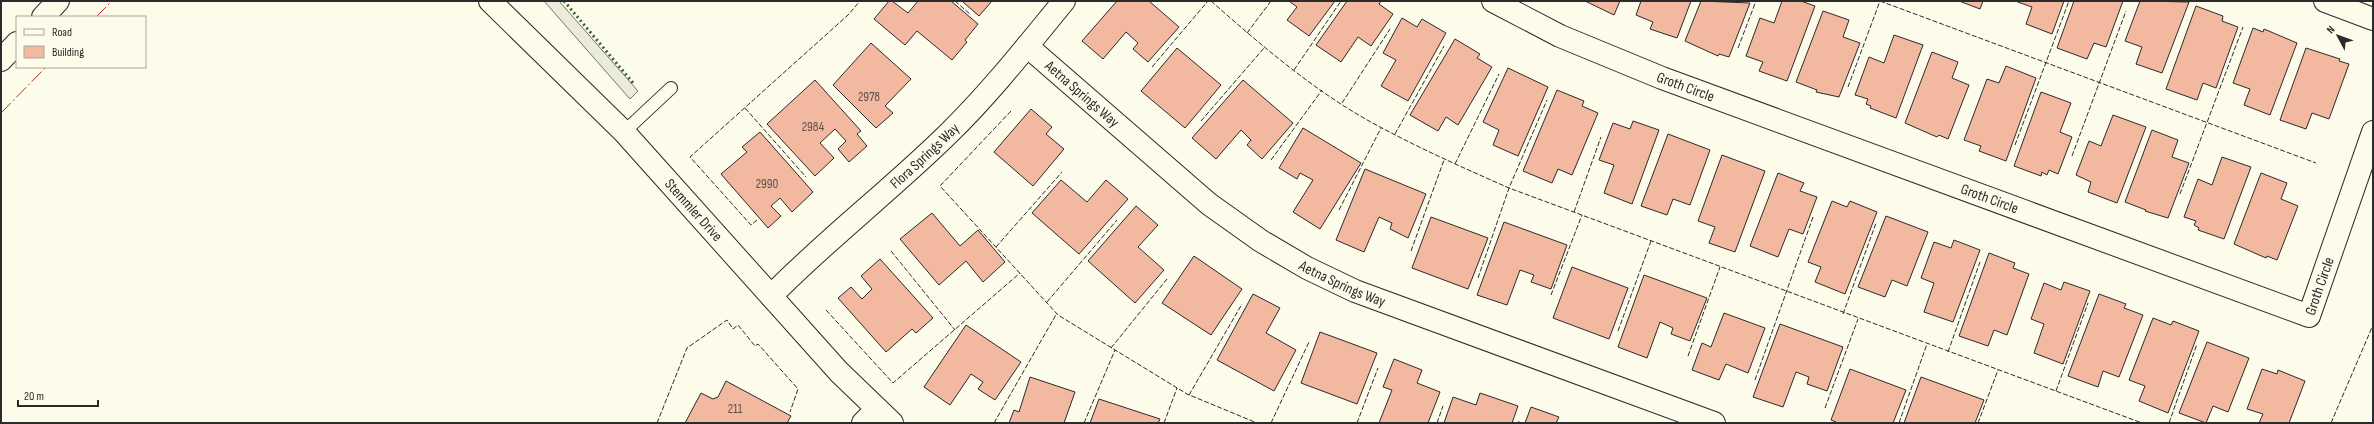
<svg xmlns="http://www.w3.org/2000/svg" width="2374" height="424" viewBox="0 0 2374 424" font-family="'Sofia Sans Condensed',sans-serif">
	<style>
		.green { fill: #ecebdb; stroke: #74746e }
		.building { fill: #f2b8a0; stroke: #2b2b2b }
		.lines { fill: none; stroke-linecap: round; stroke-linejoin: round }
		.lane-casing { stroke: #2b2b2b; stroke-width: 14 }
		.street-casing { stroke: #2b2b2b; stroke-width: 24 }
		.secondary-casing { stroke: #2b2b2b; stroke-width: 24 }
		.lane { stroke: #fdfbea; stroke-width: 12 }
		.street { stroke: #fdfbea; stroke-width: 22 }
		.secondary { stroke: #fdfbea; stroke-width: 22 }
		.hedge { stroke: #34623c; stroke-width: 3; stroke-dasharray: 2 3; stroke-linecap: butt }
		.fence { stroke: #2b2b2b; stroke-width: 1; stroke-dasharray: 5 2; stroke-linecap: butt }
		.power { stroke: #c62828; stroke-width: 1; stroke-dasharray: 14 3 2 3; stroke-linecap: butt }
		.labels { text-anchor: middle; stroke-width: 3; stroke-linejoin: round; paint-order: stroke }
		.number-label { font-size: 13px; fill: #5d4e48 }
		.street-label { font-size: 15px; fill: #2b2b2b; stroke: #fdfbea }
	</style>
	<rect width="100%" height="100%" fill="#fdfbea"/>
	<path class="green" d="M544,1H559L638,91L630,99Z"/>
	<path class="building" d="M889,1H892L908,13L918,1H951L978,24L965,40L967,42L952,60L917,31L905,45L874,19Z
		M962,1H992L979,16Z
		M1117,1H1149L1179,27L1148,62L1133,49L1138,43L1126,32L1103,59L1082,41Z
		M1289,1H1335L1309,36L1287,20L1297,7Z
		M1347,1H1381L1379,4L1393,14L1371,46L1358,37L1341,62L1316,45Z
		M1585,1H1620L1614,15Z
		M1641,1H1691L1677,38L1650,29L1653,22L1636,15Z
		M1701,1L1750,3L1729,57L1719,54L1718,56L1685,41Z
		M1782,1H1801L1815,6L1787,81L1759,71L1763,62L1746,56L1760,18L1774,23Z
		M1959,1H1983L1980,9Z
		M2015,1H2064L2052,34L2026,24L2032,7Z
		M2074,1H2123L2106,47L2094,43L2087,59L2057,48Z
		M2140,1L2189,2L2162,73L2136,64L2142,47L2125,41Z
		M2196,6L2223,16L2222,21L2238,27L2216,88L2203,83L2197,100L2166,89Z
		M1823,11L1849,20L1843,37L1860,43L1839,97L1816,92L1817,90L1796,82Z
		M1402,18L1417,27L1422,19L1446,33L1408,101L1381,86L1396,60L1383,53Z
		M2253,28L2263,32L2264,29L2297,43L2270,115L2244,105L2250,89L2233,83Z
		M1894,35L1923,45L1896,118L1870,108L1871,106L1866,104L1868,99L1855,95L1869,57L1884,63Z
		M1455,39L1480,54L1477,58L1492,67L1458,125L1446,117L1438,131L1410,115Z
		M871,43L911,79L885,106L893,113L876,128L833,85Z
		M1177,48L1221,85L1185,128L1141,91Z
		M2306,48L2340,59L2339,61L2349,64L2329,119L2312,113L2306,129L2280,120Z
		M1932,52L1958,62L1952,78L1969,85L1948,139L1939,135L1937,137L1905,123Z
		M2006,66L2036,78L2006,161L1979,151L1981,146L1964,140L1987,79L1999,83Z
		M1508,68L1548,87L1518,156L1493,145L1499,130L1483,122Z
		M815,80L861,131L857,134L867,146L849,162L838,149L846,141L835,129L820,143L834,158L815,176L767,124Z
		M1243,80L1293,123L1262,159L1247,145L1251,140L1241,130L1216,159L1192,138Z
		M1557,90L1584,101L1582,106L1598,113L1572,175L1558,169L1552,183L1523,171Z
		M2041,92L2071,103L2060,132L2072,137L2058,174L2049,170L2047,175L2042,172L2041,176L2014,166Z
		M1031,109L1052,127L1046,134L1064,149L1033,186L994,152Z
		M2113,115L2146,127L2117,203L2088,192L2091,182L2076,175L2089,141L2101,146Z
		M1633,121L1659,130L1632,204L1604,193L1614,165L1599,160L1613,123L1630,129Z
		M1303,128L1361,163L1320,229L1293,212L1313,180L1300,173L1297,179L1279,168Z
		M2152,130L2178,140L2172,157L2189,163L2168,218L2145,211L2146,210L2125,202Z
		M760,132L813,192L792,212L780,198L771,206L781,216L768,228L721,174L747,152L742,147Z
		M1668,134L1710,150L1690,205L1673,199L1667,215L1641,206Z
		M1722,155L1765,171L1735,252L1709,243L1715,227L1698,221Z
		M2222,157L2251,167L2224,239L2198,230L2199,228L2194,225L2196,221L2184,217L2198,179L2212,185Z
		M1365,169L1426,194L1408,238L1390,229L1392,223L1379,217L1364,252L1336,240Z
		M1778,173L1804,183L1800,191L1817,197L1803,234L1789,229L1778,257L1750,246Z
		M2261,173L2287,183L2281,199L2298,206L2277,260L2267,256L2266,258L2234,244Z
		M1061,180L1087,202L1106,180L1128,199L1079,254L1032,213Z
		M1832,201L1847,207L1850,201L1877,212L1845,294L1815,282L1821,267L1808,262Z
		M1136,206L1158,225L1138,247L1164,270L1135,303L1088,261Z
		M932,213L960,246L978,230L1005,262L983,282L966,261L939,285L900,239Z
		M1886,216L1928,232L1907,286L1892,280L1885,297L1858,287Z
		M1431,217L1488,238L1468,289L1412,268Z
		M1504,222L1567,245L1551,289L1531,282L1534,275L1520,270L1507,305L1477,295Z
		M1954,240L1980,250L1953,322L1924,312L1934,283L1921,278L1934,242L1951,248Z
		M1989,253L2015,263L2013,268L2029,274L2007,335L1994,330L1988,346L1959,336Z
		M1194,256L1242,289L1211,335L1162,303Z
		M880,259L933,318L916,333L912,329L886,352L838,298L851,287L862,299L872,289L861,276Z
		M1572,267L1628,288L1609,339L1553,318Z
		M1644,275L1707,298L1690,341L1671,334L1673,328L1660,322L1647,358L1618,347Z
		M2064,282L2090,291L2063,364L2034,353L2044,324L2031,319L2044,283L2061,290Z
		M1253,294L1280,308L1266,333L1296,350L1274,391L1217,360Z
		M2099,294L2126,304L2124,308L2143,315L2119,377L2103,371L2098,387L2068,376Z
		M1724,313L1765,328L1748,373L1726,364L1719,380L1692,370L1702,343L1711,347Z
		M2153,318L2171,325L2173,321L2199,331L2168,413L2139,401L2145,386L2129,380Z
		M1780,324L1843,347L1827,391L1807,384L1809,377L1796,372L1783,407L1753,397Z
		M966,325L1021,362L995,400L978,389L983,382L971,374L950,405L924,387Z
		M1320,332L1377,353L1357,404L1301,383Z
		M2207,342L2249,358L2228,412L2213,406L2206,423L2179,413Z
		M1394,359L1422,370L1417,383L1440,392L1428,423H1379L1392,390L1383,387Z
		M1850,369L1906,390L1893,423H1838L1831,420Z
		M2262,369L2277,374L2278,370L2305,381L2289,423H2259L2263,414L2247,409Z
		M1030,377L1075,392L1064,423H1009L1014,410L1019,412Z
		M1921,377L1984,400L1975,423H1904Z
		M726,381L791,416L787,423H685L701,393L713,399L718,397Z
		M1480,393L1518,406L1512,423H1444L1453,397L1476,405Z
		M1099,399L1160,419L1158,423H1090Z
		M1531,407L1559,417L1556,423H1525Z"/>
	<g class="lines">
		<g class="lane-casing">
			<path id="lane" d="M624,132L671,88"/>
		</g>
		<g class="street-casing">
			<g id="street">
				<path id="s1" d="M490,1L624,132L839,372L892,423"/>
				<path id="s2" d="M1493,1L1560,36L1662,78L2309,316L2373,132"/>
				<path d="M2325,1L2373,19"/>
				<path id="s3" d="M1027,46L1209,204L1261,241L1307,268L1355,291L1714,423"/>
				<path id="s4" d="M771,296C827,239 891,190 948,134C990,93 1027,46 1064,1"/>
				<path d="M863,423L876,410"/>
			</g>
		</g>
		<g class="secondary-casing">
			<path id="secondary" d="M43,17L58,1
				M1,60L17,43"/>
		</g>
		<use href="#lane" class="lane"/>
		<use href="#street" class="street"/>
		<use href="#secondary" class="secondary"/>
		<path class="hedge" d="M564,1L634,84"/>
		<path class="fence" d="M955,1L971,15
			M1211,1C1263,47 1320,96 1382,128C1423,150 1466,169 1509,188L2142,423
			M1880,1L2316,163
			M1247,33L1271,1
			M1738,48L1756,1
			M1152,67L1208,1
			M1294,70L1341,1
			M1848,87L1880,1
			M1342,103L1390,29
			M745,108L806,177
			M1011,111L940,186L1058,315L1187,394L1257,423
			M1201,121L1264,48
			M1395,134L1444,46
			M2015,145L2069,1
			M2072,156L2126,11
			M1271,160L1322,90
			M1455,164L1499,74
			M2180,194L2243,27
			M1339,210L1381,128
			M1574,212L1601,137
			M757,220L751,225L690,157L848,15L860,1
			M996,247L1062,172
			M891,251L955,330
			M1411,251L1444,160
			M1478,278L1509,188L1547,100
			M1551,295L1582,215
			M1047,302L1117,220
			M826,310L893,383L1020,273
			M1843,314L1876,223
			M1618,331L1651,241
			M1111,348L1167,279
			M1948,352L1980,262
			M1688,356L1720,267
			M1755,380L1813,217
			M2056,391L2088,303
			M1189,395L1242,304
			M1825,408L1858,319
			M657,423L687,348L727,320L733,329L738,325L755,346L758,344L798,389L790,412
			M994,423L1057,313
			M1084,423L1115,350
			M1164,423L1177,388
			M1271,423L1309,342
			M1357,423L1378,368
			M1437,423L1443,406
			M1518,423L1519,421
			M1899,423L1927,344
			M1978,423L1998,370
			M2169,423L2197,344
			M2331,423L2373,325"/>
		<path class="power" d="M96,17L112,1
			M1,113L46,67"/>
	</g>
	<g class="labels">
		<g class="number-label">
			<text x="869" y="101">2978</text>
			<text x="813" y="131">2984</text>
			<text x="767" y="188">2990</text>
			<text x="735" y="413">211</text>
		</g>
		<g class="street-label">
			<text dy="5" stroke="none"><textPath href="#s2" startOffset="211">Groth Circle</textPath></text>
			<text dy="5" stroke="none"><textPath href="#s3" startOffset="73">Aetna Springs Way</textPath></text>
			<text dy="5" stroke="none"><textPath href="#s4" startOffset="208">Flora Springs Way</textPath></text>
			<text dy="5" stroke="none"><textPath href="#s2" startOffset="535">Groth Circle</textPath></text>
			<text dy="5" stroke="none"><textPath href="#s1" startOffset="292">Stemmler Drive</textPath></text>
			<text dy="5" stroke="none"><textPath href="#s3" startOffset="397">Aetna Springs Way</textPath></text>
			<text dy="5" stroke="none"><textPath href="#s2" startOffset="907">Groth Circle</textPath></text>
		</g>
	</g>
	<rect width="2374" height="424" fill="none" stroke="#2b2b2b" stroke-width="4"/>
	<rect x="16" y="16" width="130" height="52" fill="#fdfbea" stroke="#a9a89e"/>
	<rect x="24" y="29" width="20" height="6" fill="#fdfbea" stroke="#a9a89e"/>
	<text x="52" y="36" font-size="12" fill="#2b2b2b">Road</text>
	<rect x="24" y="46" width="20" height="12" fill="#f2b8a0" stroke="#a9a89e"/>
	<text x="52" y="56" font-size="12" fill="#2b2b2b">Building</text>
	<g transform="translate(2338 36) rotate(311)" stroke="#fdfbea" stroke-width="3" paint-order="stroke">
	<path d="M0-3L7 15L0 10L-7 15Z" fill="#2b2b2b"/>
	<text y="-6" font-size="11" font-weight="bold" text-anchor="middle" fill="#2b2b2b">N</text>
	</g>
	<path d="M18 400v6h80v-6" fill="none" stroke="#2b2b2b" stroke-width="2"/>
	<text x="24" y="400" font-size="12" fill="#2b2b2b" stroke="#fdfbea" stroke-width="3" paint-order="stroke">20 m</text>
</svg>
